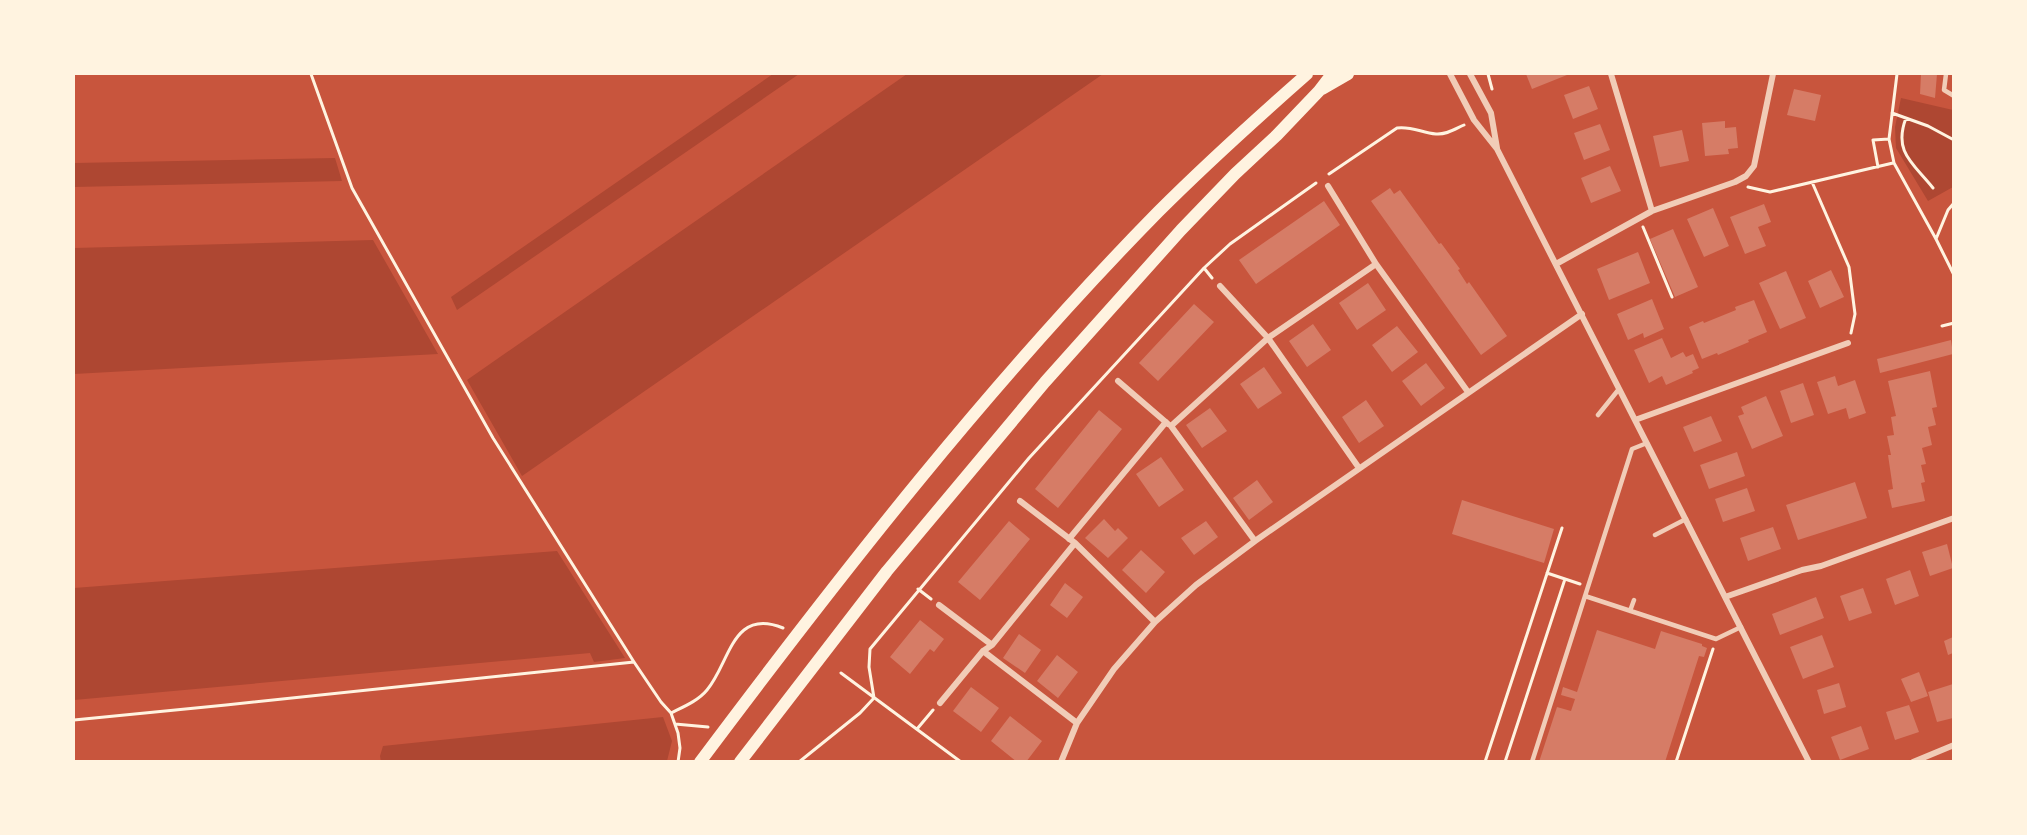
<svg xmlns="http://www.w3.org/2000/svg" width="2027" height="835" viewBox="0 0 2027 835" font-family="'Work Sans',sans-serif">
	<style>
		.green { fill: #ae4732 }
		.building { fill: #d67c66 }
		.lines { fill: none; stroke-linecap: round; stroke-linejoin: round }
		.path { stroke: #fff3e0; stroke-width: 3 }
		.service { stroke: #f1ccb7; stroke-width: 4.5 }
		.minor { stroke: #f1ccb7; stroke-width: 6 }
		.secondary { stroke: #fff3e0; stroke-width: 12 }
	</style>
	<rect width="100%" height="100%" fill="#c8553d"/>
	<path class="green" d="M773,74H799L457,310L451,297Z
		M907,74H1103L522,476L467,380Z
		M1901,98L1953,110V187L1928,201L1896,148L1895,127Z
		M335,158L342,181L74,187V163Z
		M373,240L438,354L74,374V248Z
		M557,551L625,658L594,662L590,653L74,700V588Z
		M663,717L672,741L667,761L381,762L380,756L383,746Z"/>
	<path class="building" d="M1526,74H1566L1567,75L1532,89Z
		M1921,74H1937L1935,98L1920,94Z
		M1589,86L1598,109L1573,119L1564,95Z
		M1794,89L1821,95L1815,121L1787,115Z
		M1725,121V128L1736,127L1738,148L1728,149L1729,154L1705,156L1702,123Z
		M1600,124L1610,150L1584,160L1574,133Z
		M1682,130L1689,161L1660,167L1653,136Z
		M1610,166L1621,191L1591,203L1581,178Z
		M1390,188L1394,194L1400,190L1439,244L1441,243L1460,269L1458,270L1467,284L1469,282L1507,336L1481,355L1371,201Z
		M1324,201L1340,225L1256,284L1239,260Z
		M1764,204L1771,222L1758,227L1766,246L1745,254L1730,217Z
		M1713,208L1729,246L1704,257L1687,219Z
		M1673,229L1698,287L1675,297L1650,239Z
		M1638,252L1650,283L1609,300L1597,269Z
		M1831,270L1844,297L1820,308L1808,281Z
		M1786,271L1806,318L1780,329L1759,283Z
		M1368,283L1386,310L1357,330L1339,303Z
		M1652,299L1664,329L1644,338L1643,333L1628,340L1617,314Z
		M1754,300L1767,332L1748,340L1749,342L1718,355L1717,353L1702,359L1689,327L1703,321L1704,323L1736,310L1735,307Z
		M1194,304L1214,322L1158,381L1139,363Z
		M1313,324L1331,350L1307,367L1289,341Z
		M1397,326L1418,352L1392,372L1372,345Z
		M1662,338L1671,358L1683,352L1686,357L1693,354L1699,368L1692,371L1693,373L1666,385L1662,376L1649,383L1634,350Z
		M1951,340L1953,354L1880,373L1877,359Z
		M1426,363L1445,388L1421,406L1402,381Z
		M1264,367L1282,393L1258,409L1240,384Z
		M1930,371L1937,407L1932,408L1936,425L1928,427L1932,445L1922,448L1926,464L1921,465L1925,482L1921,483L1925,501L1892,508L1888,490L1893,489L1888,455H1891L1887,436L1894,435L1891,417L1896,416L1888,381Z
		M1835,376L1838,386L1855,380L1866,413L1849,419L1846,408L1828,414L1817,382Z
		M1803,383L1814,415L1791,423L1780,391Z
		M1766,396L1783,436L1752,449L1738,416L1744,414L1741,407Z
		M1366,400L1384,426L1359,443L1342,417Z
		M1210,408L1227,431L1202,448L1186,425Z
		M1099,410L1122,429L1058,508L1035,489Z
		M1711,416L1722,441L1694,452L1683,427Z
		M1737,452L1745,476L1709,489L1700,465Z
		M1161,457L1184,490L1159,507L1136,474Z
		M1257,480L1273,502L1249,520L1233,498Z
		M1855,482L1867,518L1798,540L1786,505Z
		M1747,488L1755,511L1723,522L1715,499Z
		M1462,500L1554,529L1544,563L1452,534Z
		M1104,519L1115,531L1118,528L1128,538L1108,558L1085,538Z
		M1009,521L1030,539L980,600L958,582Z
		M1206,521L1218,537L1194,555L1181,538Z
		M1773,527L1781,549L1748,561L1740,538Z
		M1947,544L1953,568L1930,576L1922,552Z
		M1141,550L1165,572L1146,593L1122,570Z
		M1910,570L1919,596L1895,605L1886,579Z
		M1065,583L1083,597L1067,618L1050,605Z
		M1863,588L1872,613L1849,621L1840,596Z
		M1816,597L1824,618L1780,635L1772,614Z
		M920,620L944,639L934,652L930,649L910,674L890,657Z
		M1597,630L1655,649L1661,631L1702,644V646L1707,648L1704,657L1699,656L1665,762H1539L1557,707L1571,711L1575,699L1561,695L1563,687L1577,692Z
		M1019,634L1041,650L1025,673L1003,658Z
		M1822,635L1834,667L1803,679L1790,647Z
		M1953,637V653L1948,655L1944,641Z
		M1057,655L1078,672L1058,698L1037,681Z
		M1919,672L1928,696L1911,702L1901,679Z
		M1839,683L1846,707L1824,714L1817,690Z
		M1953,684V718L1937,722L1928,692Z
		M971,687L999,708L981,732L953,711Z
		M1909,705L1919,732L1895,740L1886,712Z
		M1010,716L1042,741L1026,762H1017L991,741Z
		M1861,726L1869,749L1840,760L1831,737Z"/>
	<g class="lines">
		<path class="path" d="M311,74L352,188L493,438L634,662L661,702L671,713L678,733L680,748L678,762
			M1488,74L1492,89
			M1897,74L1889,139L1894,163L1936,239L1954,275
			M1892,113L1928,126L1954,140
			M1906,118C1893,152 1913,163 1933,188
			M1878,167L1873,140L1889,139
			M1329,174L1397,128C1412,126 1422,133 1436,134C1446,135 1455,129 1464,125
			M1812,182L1849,267L1855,314L1851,333
			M1748,187L1770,192L1893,163
			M1643,227L1672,297
			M1936,239L1948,210L1954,203
			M1204,268L1212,278
			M1942,326L1954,323
			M1565,579L1580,584
			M918,589L931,599
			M841,673L961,762
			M671,713C683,707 698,701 707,690C730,663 732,607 783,628
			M74,720L226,705L634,662
			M675,724L708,727
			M917,729L933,710
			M799,762L860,713L874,698L869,667L870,649L1029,458L1204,268L1230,244L1316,183
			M1485,762L1562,528
			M1505,762L1565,579L1547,573
			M1676,762L1713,649"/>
		<path class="service" d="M1946,74L1944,90L1954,96
			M1598,415L1619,389
			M1655,535L1686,519
			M1585,596L1716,639L1741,627
			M1630,611L1634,600
			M1532,762L1632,449L1647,443"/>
		<path class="minor" d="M1450,74L1474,120L1497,149L1809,762
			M1470,74L1491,113L1497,148
			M1611,74L1652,211
			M1328,186L1376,264L1468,392
			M1556,264L1652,211L1735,182L1746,176L1754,166L1773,74
			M1220,286L1268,338L1359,468
			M1118,381L1168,424
			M1635,420L1848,343
			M1020,501L1075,543L1155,622
			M1069,539L1166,422
			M1255,541L1171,426L1268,338L1376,264
			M1725,597L1802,570L1821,566L1954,518
			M939,605L992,645
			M983,651L1077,723
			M940,703L983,651L992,645L1075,543
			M1061,762L1077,723L1114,669L1155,622L1196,585L1255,541L1582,314
			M1913,762L1954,745"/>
		<path class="secondary" d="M1322,89L1348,74
			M700,762C843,571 991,382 1158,212C1206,164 1257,118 1307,74
			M740,762L887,571L1045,382L1181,230L1235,174L1277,135L1319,91L1332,74"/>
	</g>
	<rect width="2027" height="835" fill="none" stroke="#fff3e0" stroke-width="150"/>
</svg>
